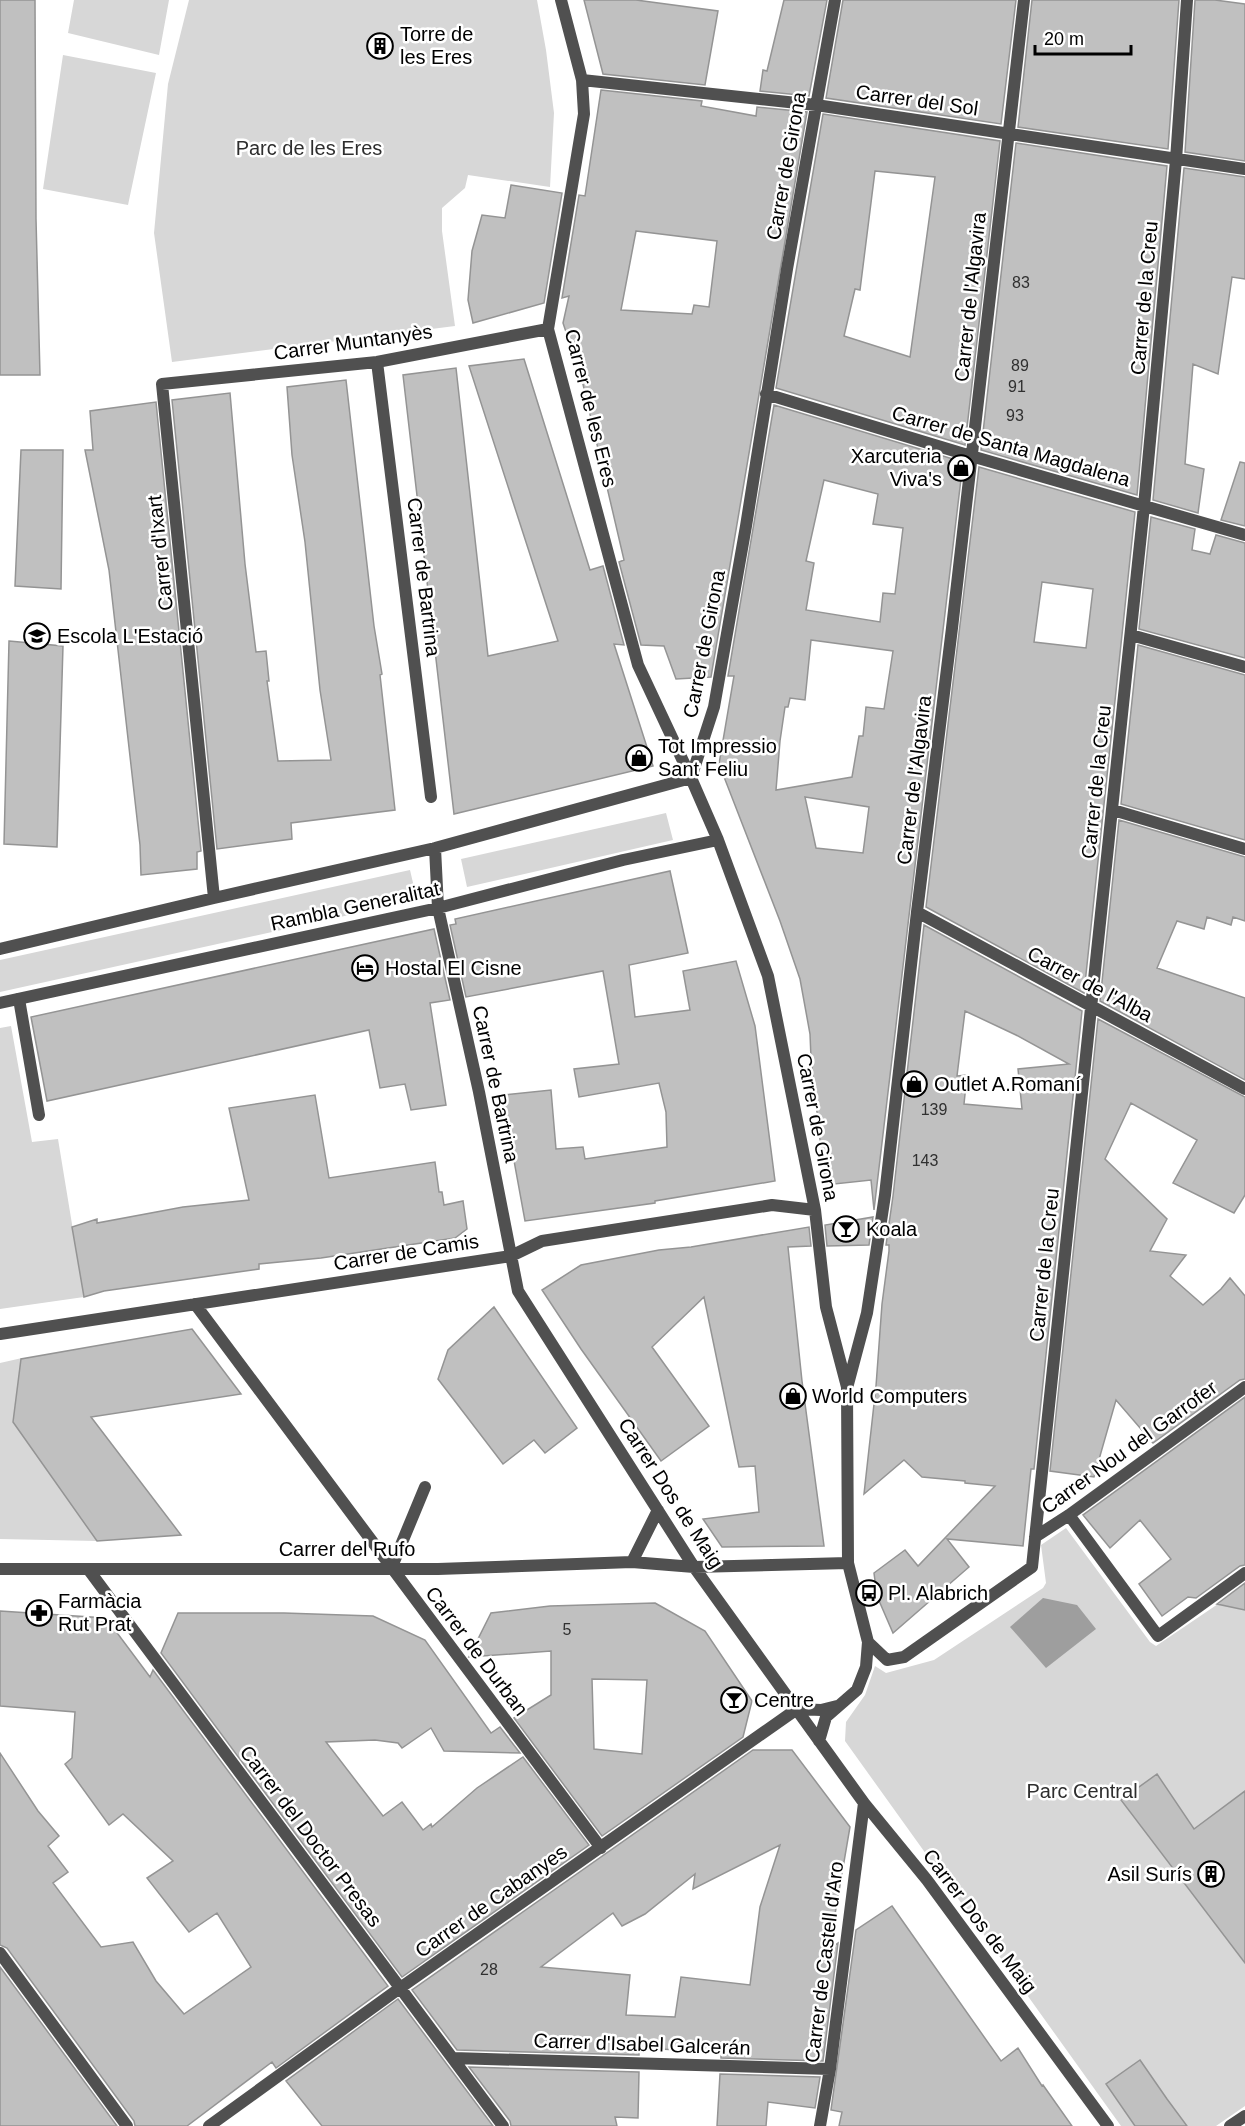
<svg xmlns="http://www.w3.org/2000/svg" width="1245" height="2126" viewBox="0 0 1245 2126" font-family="Helvetica,sans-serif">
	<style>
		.green { fill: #d7d7d7 }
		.water { fill: #9e9e9e }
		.building { fill: #c0c0c0; stroke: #949494; stroke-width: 1.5; fill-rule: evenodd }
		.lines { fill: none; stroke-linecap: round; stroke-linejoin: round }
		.lane { stroke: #505050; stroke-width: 12 }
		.street { stroke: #505050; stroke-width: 12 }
		.labels { text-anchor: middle; stroke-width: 5; stroke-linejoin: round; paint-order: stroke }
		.number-label { font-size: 16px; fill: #303030 }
		.poi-label { font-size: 20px; fill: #000; stroke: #fff; text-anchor: start }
		.street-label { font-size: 20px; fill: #000; stroke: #fff }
		.park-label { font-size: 20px; fill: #2e2e2e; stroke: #fff }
	</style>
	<rect width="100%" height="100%" fill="#fff"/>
	<path class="green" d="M74,0H169L159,55L68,33Z
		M189,0H537L546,50L554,113L550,187L468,175L465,188L442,208V231L455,326L172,362L154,233L168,84Z
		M63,55L156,73L128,205L43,189Z
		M666,813L673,840L467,887L461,859Z
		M410,870L417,900L0,992V960Z
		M11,1026L32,1142L58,1139L84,1297L0,1309V1028Z
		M22,1358L13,1422L97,1541L0,1539V1363Z
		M1066,1528L1150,1642L1156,1646L1218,1604L1245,1610V2106L1216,2126H1121L845,1741L846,1722L865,1695L875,1666L886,1673L934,1660L1043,1588L1046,1583L1041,1545Z"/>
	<path class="water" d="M1043,1598L1077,1605L1096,1629L1046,1668L1010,1627Z"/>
	<path class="building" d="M0,0H35L36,219L40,375H0Z
		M584,0H636L718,11L705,85L603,74Z
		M784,0H827L809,96L760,91L763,70L767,71Z
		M843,0H1016L1001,124L826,98Z
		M1032,0H1179L1168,149L1018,127Z
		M1195,0H1215L1245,4V161L1185,152Z
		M601,90L702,101L701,106L756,116L757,107L807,112L711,677L676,679L664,646L641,645L619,562L624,560L575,350H572L563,323L569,296L562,298L579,195L585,196ZM636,231L717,241L709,307L694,305L692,314L621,310Z
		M823,114L1000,141L965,445L776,388ZM875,171L935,177L910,357L844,336L855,289L860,290Z
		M1016,143L1167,166L1137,495L981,450Z
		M1184,168L1245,177V279L1232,277L1218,374L1193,364L1185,464L1204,469L1198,513L1153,500Z
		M511,185L562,193L544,303L473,323L468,300L472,251L482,215L505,218Z
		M524,359L590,570L603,566L624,645L614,644L653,766L454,814L403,375L456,368L488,656L558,641L469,366Z
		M346,380L374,626L382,674L380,675L395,810L291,823L292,839L217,849L172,400L230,393L245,564L256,652L266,651L269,681H267L278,761L331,760L320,690L305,542L292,455L287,387Z
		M156,402L201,851L197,852V869L141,875L140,845L109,570L85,450H93L90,411Z
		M774,405L963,462L874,1210L871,1180L825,1185L811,1058L810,1034L800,979L780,921L719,764L734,676H728ZM824,480L878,494L873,524L903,528L895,594L883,593L880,622L806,610L814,563L806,561ZM811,640L893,651L884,709L866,707L863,736H859L852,777L776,790L780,741L785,707H788L790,698L805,700ZM805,797L869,807L863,853L816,848Z
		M21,450H63L61,589L15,586Z
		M1240,462L1245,463V526L1221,520Z
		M979,467L1135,512L1084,993L926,907ZM1042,582L1093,589L1086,648L1034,642Z
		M1151,517L1195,529L1192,550L1210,554L1216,535L1245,543V658L1139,629Z
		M9,641L63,646L57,847L4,844Z
		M1138,645L1245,675V840L1121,804Z
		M1119,820L1245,857V921L1233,917L1231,925L1207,917L1204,929L1177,921L1157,968L1245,998V1080L1100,1001Z
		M670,871L688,953L629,965L635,1017L690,1010L683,971L736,961L755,1026L775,1181L655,1201V1203L525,1221L502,1095L551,1090L556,1149L583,1147L585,1159L667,1147L666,1112L659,1083L579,1097L574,1069L619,1064L603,971L466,997L450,925L456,924L455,919Z
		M924,925L1082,1011L1034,1469H1031L1023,1546L947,1539L969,1567L893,1633L877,1596L874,1573L905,1550L918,1566L995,1486L965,1483V1481L922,1477L904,1460L864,1494L876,1386L882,1304L889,1251V1245H886L893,1196ZM965,1011L1016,1035L1069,1064L1018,1069L1022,1109L964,1104L967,1075L957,1076Z
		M434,929L450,1000L430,1003L446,1105L411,1110L405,1084L380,1088L369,1030L47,1101L31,1017Z
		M1098,1019L1245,1097V1195L1234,1213L1173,1183L1197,1140L1131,1103L1105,1159L1167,1219L1150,1251L1186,1255L1170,1276L1203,1305L1221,1289L1230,1278L1245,1296V1379L1240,1380L1153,1443L1116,1400L1094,1477L1050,1471Z
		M315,1095L329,1178L435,1162L439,1192H442L444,1205L463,1201L467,1229L455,1238L321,1258L259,1264V1269L104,1291L84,1297L72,1227L97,1219V1223L183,1207L249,1200L229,1108Z
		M873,1217L869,1245L827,1246L825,1225Z
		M809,1227L811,1246L788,1247L802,1381L824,1546L722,1547L703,1519L759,1512L755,1466L739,1467L704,1297L652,1347L709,1426L661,1461L581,1349L542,1290L581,1265L659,1250L691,1247Z
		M494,1307L577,1428L545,1453L534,1440L503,1464L438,1379L448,1350Z
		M192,1329L241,1394L91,1417L181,1535L97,1541L13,1422L21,1359Z
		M1245,1397V1565L1240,1566L1196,1598L1188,1597L1162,1616L1139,1584L1171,1559L1140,1520L1110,1548L1083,1515Z
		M1245,1583V1610L1217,1604Z
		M655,1603L705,1631L752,1701L743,1737L602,1836L514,1718L551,1695V1651L469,1657L491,1613L550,1606ZM592,1679L647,1680L642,1754L594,1749Z
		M0,1611L106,1618L150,1677L153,1670L388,1986L276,2068L272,2062L187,2126H135L134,2121L7,1948L0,1945V1753L38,1811L59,1836L48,1846L68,1872L53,1883L101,1947L133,1942L156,1981L184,2014L251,1967L217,1913L189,1932L147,1878L173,1861L123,1814L109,1825L65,1764L72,1758L75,1712L0,1706Z
		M178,1613H284L373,1616L425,1640L491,1733L500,1727L520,1753L444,1751L431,1728L402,1748L398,1743L375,1740L326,1742L383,1816L402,1802L423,1830L431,1824L432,1827L477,1788L523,1757L589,1845L402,1977L161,1653Z
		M753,1750H792L850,1827L829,1949L838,1943L823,2061L721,2058V2052L639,2048V2055L457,2050L412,1990ZM780,1845L760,1907L750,1985L681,1977L675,2017L626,2015L630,1975L541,1967L613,1913L622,1926L645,1914L695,1874L693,1889Z
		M1157,1774L1194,1829L1245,1791V1963L1121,1800Z
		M892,1906L1001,2061L1018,2048L1042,2086L1043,2085L1072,2126H839L842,2112L831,2110L856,1930Z
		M0,1967L117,2126H0Z
		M398,1999L493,2126H322L286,2081Z
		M1140,2060L1167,2099L1187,2126H1135L1106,2084Z
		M469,2067L639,2072L638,2118L615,2117L617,2126H511L510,2121Z
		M720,2074L820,2077L815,2108L768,2102L766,2126H717Z"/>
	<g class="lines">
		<path class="lane" d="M19,999L39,1115
			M391,1569L425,1487"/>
		<path class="street" d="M561,0L582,80L584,114L548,329L638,665L691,778L718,840L768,976L815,1210L826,1307L847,1387
			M582,80L816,105L1245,169
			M377,362L431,797
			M766,394L971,456L1245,535
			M1131,635L1245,667
			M691,778L714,707L746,526L787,269L835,0
			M1113,810L1245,849
			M435,848L438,908L479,1092L518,1291L694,1567L864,1803L927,1880L1108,2126
			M214,898L162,384L377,362L548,329
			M917,912L1245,1089
			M0,949L214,898L435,848L691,778
			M0,1003L438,908L623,860L718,840
			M195,1304L601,1848
			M0,1334L511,1256L542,1241L772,1205L815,1210
			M1069,1515L1158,1636L1245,1573
			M1035,1537L1069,1515L1245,1387
			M632,1562L658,1510
			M0,1569H438L632,1562L694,1567L848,1563
			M88,1569L503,2126
			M868,1642L887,1660L904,1657L1032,1567L1144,506L1176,160L1187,0
			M797,1709L821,1710L837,1706
			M819,1741L826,1717L857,1690L866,1667L868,1642L848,1563L847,1388L867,1313L885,1195L917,912L952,628L1024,0
			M0,1953L127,2126
			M453,2058L830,2069
			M209,2126L400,1988L797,1709
			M820,2126L830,2069L864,1803
			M1230,2126L1245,2116"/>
	</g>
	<defs>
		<g id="building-ring" transform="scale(1.35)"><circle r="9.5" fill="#fff" stroke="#000" stroke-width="1.5"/><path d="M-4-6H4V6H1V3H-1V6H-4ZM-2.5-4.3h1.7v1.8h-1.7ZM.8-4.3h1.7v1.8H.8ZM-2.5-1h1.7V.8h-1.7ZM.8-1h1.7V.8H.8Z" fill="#000"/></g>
		<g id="shop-ring" transform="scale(1.35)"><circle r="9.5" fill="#fff" stroke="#000" stroke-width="1.5"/><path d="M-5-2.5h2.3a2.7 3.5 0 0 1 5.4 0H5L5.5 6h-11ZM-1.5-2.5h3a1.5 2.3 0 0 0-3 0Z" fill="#000"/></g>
		<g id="school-ring" transform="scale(1.35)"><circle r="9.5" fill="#fff" stroke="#000" stroke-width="1.5"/><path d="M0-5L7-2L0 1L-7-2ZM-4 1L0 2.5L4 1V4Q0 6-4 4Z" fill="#000"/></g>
		<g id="hotel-ring" transform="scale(1.35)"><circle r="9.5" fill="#fff" stroke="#000" stroke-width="1.5"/><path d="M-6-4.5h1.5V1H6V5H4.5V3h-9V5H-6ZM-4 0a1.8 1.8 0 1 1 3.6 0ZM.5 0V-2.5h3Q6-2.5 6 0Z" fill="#000"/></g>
		<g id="bar-ring" transform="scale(1.35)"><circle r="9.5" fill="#fff" stroke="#000" stroke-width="1.5"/><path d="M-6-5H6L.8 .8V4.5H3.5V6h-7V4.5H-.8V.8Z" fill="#000"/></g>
		<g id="bus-ring" transform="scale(1.35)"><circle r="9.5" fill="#fff" stroke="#000" stroke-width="1.5"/><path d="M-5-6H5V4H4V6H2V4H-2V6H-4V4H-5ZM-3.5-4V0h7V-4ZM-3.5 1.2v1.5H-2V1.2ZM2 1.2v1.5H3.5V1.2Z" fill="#000"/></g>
		<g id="pharmacy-ring" transform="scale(1.35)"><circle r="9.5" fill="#fff" stroke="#000" stroke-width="1.5"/><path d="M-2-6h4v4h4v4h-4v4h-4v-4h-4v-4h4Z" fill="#000"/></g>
	</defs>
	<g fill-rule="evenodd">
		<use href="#building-ring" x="380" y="46"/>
		<use href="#shop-ring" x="961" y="468"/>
		<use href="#school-ring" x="37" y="636"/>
		<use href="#shop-ring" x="639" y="758"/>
		<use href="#hotel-ring" x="365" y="968"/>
		<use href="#shop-ring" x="914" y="1084"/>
		<use href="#bar-ring" x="846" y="1229"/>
		<use href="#shop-ring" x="793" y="1396"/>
		<use href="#bus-ring" x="869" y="1593"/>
		<use href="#pharmacy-ring" x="39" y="1613"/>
		<use href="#bar-ring" x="734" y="1700"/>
		<use href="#building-ring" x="1211" y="1874"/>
	</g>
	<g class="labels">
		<g class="number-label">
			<text x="1021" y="288">83</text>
			<text x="1020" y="371">89</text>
			<text x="1017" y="392">91</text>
			<text x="1015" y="421">93</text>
			<text x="934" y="1115">139</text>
			<text x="925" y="1166">143</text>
			<text x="567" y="1635">5</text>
			<text x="489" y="1975">28</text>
		</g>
		<g class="poi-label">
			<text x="400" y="41">Torre de<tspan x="400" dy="23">les Eres</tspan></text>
			<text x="942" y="463" text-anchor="end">Xarcuteria<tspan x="942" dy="23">Viva's</tspan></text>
			<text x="57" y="643">Escola L'Estació</text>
			<text x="658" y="753">Tot Impressio<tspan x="658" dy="23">Sant Feliu</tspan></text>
			<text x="385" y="975">Hostal El Cisne</text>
			<text x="934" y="1091">Outlet A.Romaní</text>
			<text x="866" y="1236">Koala</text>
			<text x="812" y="1403">World Computers</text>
			<text x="888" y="1600">Pl. Alabrich</text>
			<text x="58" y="1608">Farmàcia<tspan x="58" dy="23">Rut Prat</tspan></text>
			<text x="754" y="1707">Centre</text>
			<text x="1192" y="1881" text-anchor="end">Asil Surís</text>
		</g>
		<g class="street-label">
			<text transform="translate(917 100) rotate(8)" y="7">Carrer del Sol</text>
			<text transform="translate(786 166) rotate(-80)" y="7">Carrer de Girona</text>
			<text transform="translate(970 297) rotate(-84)" y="7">Carrer de l'Algavira</text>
			<text transform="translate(1144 298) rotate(-85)" y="7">Carrer de la Creu</text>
			<text transform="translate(353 342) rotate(-8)" y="7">Carrer Muntanyès</text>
			<text transform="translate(591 408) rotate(76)" y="7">Carrer de les Eres</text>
			<text transform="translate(1011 446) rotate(16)" y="7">Carrer de Santa Magdalena</text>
			<text transform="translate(160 553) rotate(-96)" y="7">Carrer d'Ixart</text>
			<text transform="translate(424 577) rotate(83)" y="7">Carrer de Bartrina</text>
			<text transform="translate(704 644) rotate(-79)" y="7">Carrer de Girona</text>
			<text transform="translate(914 780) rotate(-83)" y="7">Carrer de l'Algavira</text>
			<text transform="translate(1096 782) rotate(-84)" y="7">Carrer de la Creu</text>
			<text transform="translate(355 906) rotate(-12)" y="7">Rambla Generalitat</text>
			<text transform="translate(1090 984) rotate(28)" y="7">Carrer de l'Alba</text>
			<text transform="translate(496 1084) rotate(78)" y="7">Carrer de Bartrina</text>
			<text transform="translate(818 1127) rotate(79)" y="7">Carrer de Girona</text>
			<text transform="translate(406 1252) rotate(-9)" y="7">Carrer de Camis</text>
			<text transform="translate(1044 1265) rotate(-84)" y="7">Carrer de la Creu</text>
			<text transform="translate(1129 1447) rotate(-36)" y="7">Carrer Nou del Garrofer</text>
			<text transform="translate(671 1493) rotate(57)" y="7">Carrer Dos de Maig</text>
			<text x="347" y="1556">Carrer del Rufo</text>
			<text transform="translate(477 1651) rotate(53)" y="7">Carrer de Durban</text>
			<text transform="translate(311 1836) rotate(53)" y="7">Carrer del Doctor Presas</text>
			<text transform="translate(491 1901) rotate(-35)" y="7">Carrer de Cabanyes</text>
			<text transform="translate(980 1921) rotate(53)" y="7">Carrer Dos de Maig</text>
			<text transform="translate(824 1962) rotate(-83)" y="7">Carrer de Castell d'Aro</text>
			<text transform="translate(642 2044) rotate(2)" y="7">Carrer d'Isabel Galcerán</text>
		</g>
		<g class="park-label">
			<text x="309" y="155">Parc de les Eres</text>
			<text x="1082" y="1798">Parc Central</text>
		</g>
	</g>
	<path d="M1035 45v9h96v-9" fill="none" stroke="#000000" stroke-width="3"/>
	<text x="1044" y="45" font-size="18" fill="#000000" stroke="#ffffff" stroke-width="4.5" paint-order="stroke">20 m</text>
</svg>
